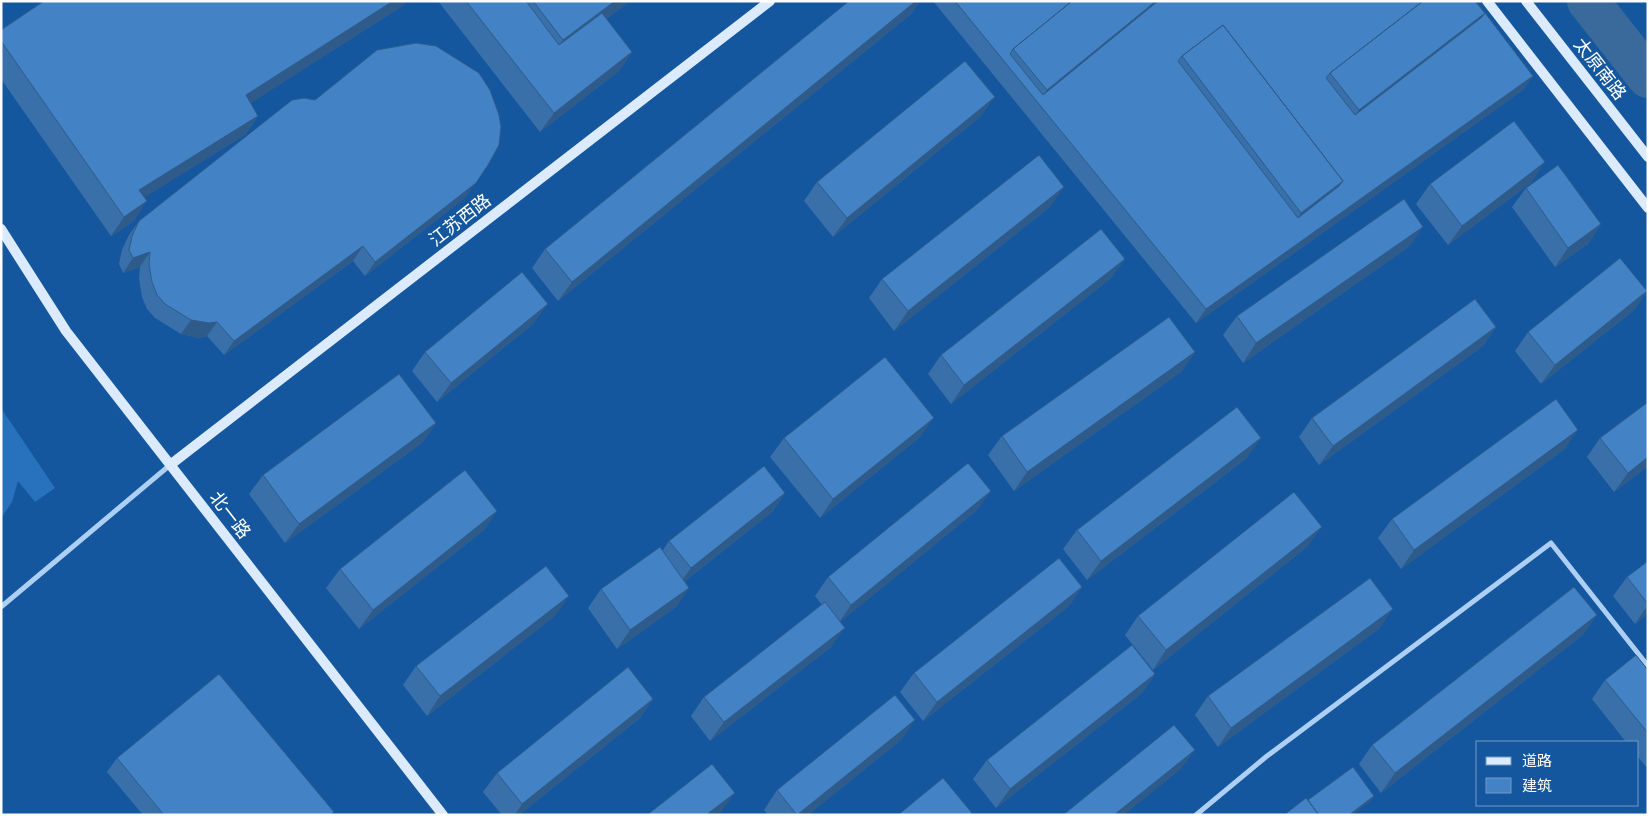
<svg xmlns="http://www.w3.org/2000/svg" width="1649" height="816" viewBox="0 0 1649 816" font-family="'DM Sans','Noto Sans SC',sans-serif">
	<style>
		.pitch { fill: #2871bc }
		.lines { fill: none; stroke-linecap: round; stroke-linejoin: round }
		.river { stroke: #3a699b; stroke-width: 42 }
		.street { stroke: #accff3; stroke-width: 5 }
		.secondary { stroke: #dbebfd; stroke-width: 10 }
		.wall { fill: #3970a9 }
		.shaded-wall { fill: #2e5b8a }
		.building { fill: #4282c5; stroke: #2e5b8a; fill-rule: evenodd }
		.labels { text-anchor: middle; stroke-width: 4.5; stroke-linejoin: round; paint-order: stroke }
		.street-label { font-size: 18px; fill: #fff; stroke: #15579e }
	</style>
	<rect width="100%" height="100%" fill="#15579e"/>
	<path class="pitch" d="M1,408L55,488L35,502L18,481L12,502L1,518Z"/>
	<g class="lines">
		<path class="river" d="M1588,1L1648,77"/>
		<path class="street" d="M1,607L170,465
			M1196,815L1267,756L1551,543L1648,666"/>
		<path class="secondary" d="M1487,1L1648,208
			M1526,1L1648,157
			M1,229L66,331L443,815
			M170,465L770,1"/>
	</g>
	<path class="wall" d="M438,1H628L625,5L606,19L632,52L619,71L540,132Z
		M849,1H920L911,14L558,301L532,268L545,249Z
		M933,1H1476L1533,76L1523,90L1196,323Z
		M404,5L250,103L258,116L245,135L144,197L134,221L111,236L1,79V30Z
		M315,100L466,197L365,276L353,261L224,355L207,336L199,338L181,334L155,318L147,309L142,297L139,279L140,267L123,273L119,264L122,250L129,235L139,221Z
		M981,116L833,237L804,201L817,182Z
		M1532,182L1448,245L1416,204L1430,184Z
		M1526,188L1601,224L1588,244L1555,267L1512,207Z
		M1051,206L894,331L869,298L882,279Z
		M1410,246L1243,363L1223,335L1237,316Z
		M1125,259L1111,278L951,404L928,374L941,355Z
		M1647,291L1634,310L1541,384L1515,351L1528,332Z
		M534,323L437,402L412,371L425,352Z
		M1496,327L1483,346L1319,465L1299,437L1312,418Z
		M1195,352L1181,372L1014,491L988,455L1002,436Z
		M1648,402V466L1614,492L1587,457L1600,438Z
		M436,423L422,443L285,543L249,494L263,475Z
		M920,437L820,518L770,457L784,438Z
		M1565,449L1401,569L1378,538L1392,519Z
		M1247,458L1087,580L1063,549L1077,530Z
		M785,493L772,512L685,581L689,588L676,607L617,649L588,608L601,589L663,550L669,541Z
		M977,510L840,622L831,647L710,741L691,716L704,697L822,605L815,596L828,577Z
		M497,511L484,530L359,629L326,588L340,569Z
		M1308,546L1153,670L1125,635L1138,616Z
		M1648,561V614L1635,624L1613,596L1627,577Z
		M1082,587L1069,606L923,721L900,692L914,673Z
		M556,615L427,716L403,685L416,666Z
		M1380,628L1218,747L1195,715L1208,696Z
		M1584,634L1381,793L1359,764L1372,745Z
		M1648,670V769L1638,757V742H1626L1592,699L1605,680Z
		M1155,674L1142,693L996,808L973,779L987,760Z
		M653,699L640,718L519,815H502L483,792L497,773Z
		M902,739L808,815H768L764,810L777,790Z
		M117,758L334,812L331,815H143L107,772Z"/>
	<path class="shaded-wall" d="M393,1H407L404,5L232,115L246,95Z
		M615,1H628L625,5L546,64L563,40Z
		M916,1H920L911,14L558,301L572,282Z
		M1156,1H1160L1038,103L1047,90Z
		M1485,13L1471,32L1345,130L1359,110Z
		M632,52L619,71L540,132L554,113Z
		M1533,76L1523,90L1196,323L1206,309Z
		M995,97L981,116L833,237L847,218Z
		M258,116L245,135L126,209L139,190Z
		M1545,162L1532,182L1448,245L1462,226Z
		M488,165L466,197L365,276L375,262Z
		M1343,181L1329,200L1288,232L1301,213Z
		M1064,187L1051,206L894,331L908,311Z
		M147,201L134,221L111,236L124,217Z
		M1601,224L1588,244L1555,267L1568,248Z
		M1423,227L1410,246L1243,363L1256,343Z
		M363,246L353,261L224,355L234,341Z
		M150,252L140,267L123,273L133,258Z
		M1125,259L1111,278L951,404L964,385Z
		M1647,291L1634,310L1541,384L1555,365Z
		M548,304L534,323L437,402L451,383Z
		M191,320L217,322L207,336L199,338L181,334Z
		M1496,327L1483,346L1319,465L1333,446Z
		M1195,352L1181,372L1014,491L1027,472Z
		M934,418L920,437L820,518L833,499Z
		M436,423L422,443L285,543L299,524Z
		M1578,430L1565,449L1401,569L1414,550Z
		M1261,438L1247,458L1087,580L1101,561Z
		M1648,457V466L1614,492L1628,473Z
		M991,491L977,510L838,624L851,605Z
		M785,493L772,512L677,587L691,568Z
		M497,511L484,530L359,629L373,610Z
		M1322,527L1308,546L1153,670L1166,650Z
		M1082,587L1069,606L923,721L937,702Z
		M689,588L676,607L617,649L630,630Z
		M569,596L556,615L427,716L440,696Z
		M1648,605V614L1635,624Z
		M1393,609L1380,628L1218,747L1231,728Z
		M1597,615L1584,634L1381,793L1395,773Z
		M845,628L831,647L710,741L724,722Z
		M1155,674L1142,693L996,808L1010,789Z
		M653,699L640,718L519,815H515L522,804Z
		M915,720L902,739L808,815H797Z
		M1195,750L1181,769L1124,815H1114Z
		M735,793L721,812L718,815H706Z
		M1374,796L1372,800L1352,815H1349Z"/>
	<path class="building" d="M44,1H393L246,95L258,116L139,190L147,201L124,217L1,41V30Z
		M466,1H526L559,45L602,13L632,52L554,113Z
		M533,1H615L563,40Z
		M849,1H916L572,282L545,249Z
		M955,1H1072L1013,49L1010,54L1043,95L1158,1H1423L1330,73L1326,78L1355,115L1481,18L1485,13L1475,1H1476L1533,76L1206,309ZM1223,25L1343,181L1339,186L1298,218L1178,61L1182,56Z
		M1072,1H1156L1047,90L1013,49Z
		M1423,1H1475L1485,13L1359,110L1330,73Z
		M1223,25L1343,181L1301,213L1182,56Z
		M416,43L436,46L479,73L490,90L499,115L501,127L499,145L488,165L476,183L375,262L363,246L234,341L217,322L209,323L191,320L165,304L157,295L152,282L149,265L150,252L133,258L129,250L132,236L139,221L292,100L304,98L315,100L377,50Z
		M965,61L995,97L847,218L817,182Z
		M1514,121L1545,162L1462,226L1430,184Z
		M1039,155L1064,187L908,311L882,279Z
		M1558,165L1601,224L1568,248L1526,188Z
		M1404,199L1423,227L1256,343L1237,316Z
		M1101,229L1125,259L964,385L941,355Z
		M1620,258L1647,291L1555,365L1528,332Z
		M522,272L548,304L451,383L425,352Z
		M1475,299L1496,327L1333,446L1312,418Z
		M1169,317L1195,352L1027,472L1002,436Z
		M885,357L934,418L833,499L784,438Z
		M399,374L436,423L299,524L263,475Z
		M1556,399L1578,430L1414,550L1392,519Z
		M1648,402V457L1628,473L1600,438Z
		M1237,407L1261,438L1101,561L1077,530Z
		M968,463L991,491L851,605L828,577Z
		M764,466L785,493L691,568L669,541Z
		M465,470L497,511L373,610L340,569Z
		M1294,492L1322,527L1166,650L1138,616Z
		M660,547L689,588L630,630L601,589Z
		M1059,558L1082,587L937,702L914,673Z
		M1648,561V604L1627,577Z
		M546,566L569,596L440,696L416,666Z
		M1370,578L1393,609L1231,728L1208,696Z
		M1574,587L1597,615L1395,773L1372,745Z
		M825,602L845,628L724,722L704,697Z
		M1132,645L1155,674L1010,789L987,760Z
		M1636,655L1648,670V733L1605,680Z
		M628,667L653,699L522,804L497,773Z
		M219,674L334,812L330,815H164L117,758Z
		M895,695L915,720L797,815L777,790Z
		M1174,725L1195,750L1114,815H1063Z
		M712,764L735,793L706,815H647Z
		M1353,767L1374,796L1349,815H1319L1308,800Z
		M943,778L972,813L969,815H898Z
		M1306,798L1319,815H1284Z"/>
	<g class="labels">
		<g class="street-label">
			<text transform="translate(1600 69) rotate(52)" y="6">太原南路</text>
			<text transform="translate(460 220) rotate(-38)" y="6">江苏西路</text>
			<text transform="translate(230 515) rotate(52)" y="6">北一路</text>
		</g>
	</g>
	<rect width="1649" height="816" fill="none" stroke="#ffffff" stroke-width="5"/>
	<rect x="1476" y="741" width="162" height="65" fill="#15579e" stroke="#739ac5"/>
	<rect x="1486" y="757" width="25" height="8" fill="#dbebfd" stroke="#739ac5"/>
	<text x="1522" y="766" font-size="15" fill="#ffffff">道路</text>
	<rect x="1486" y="778" width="25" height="15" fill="#4282c5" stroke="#739ac5"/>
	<text x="1522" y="791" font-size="15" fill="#ffffff">建筑</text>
</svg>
